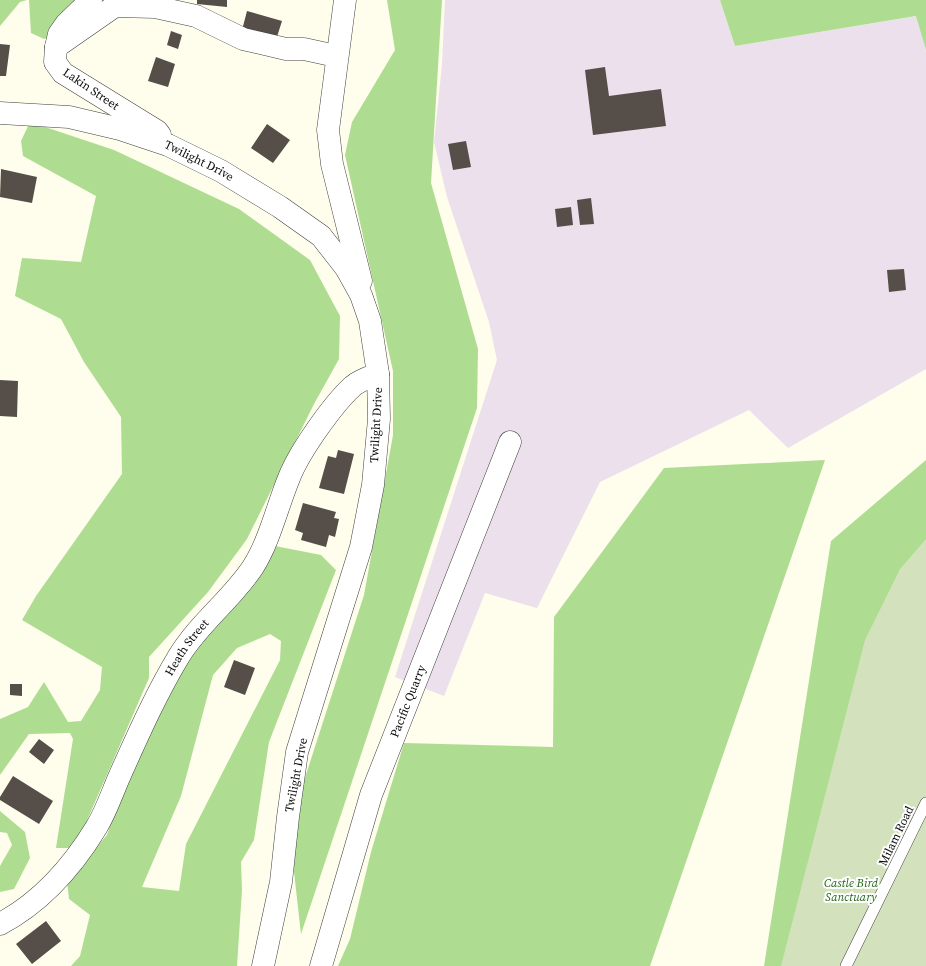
<svg xmlns="http://www.w3.org/2000/svg" width="926" height="966" viewBox="0 0 926 966" font-family="'Source Serif 4',serif">
	<style>
		.industrial { fill: #ebe0ec }
		.forest { fill: #aedd92; fill-rule: evenodd }
		.cemetery { fill: #d3e2bc }
		.building { fill: #564e48 }
		.lines { fill: none; stroke-linecap: round; stroke-linejoin: round }
		.service-casing { stroke: #3f3f3f; stroke-width: 12 }
		.minor-casing { stroke: #3f3f3f; stroke-width: 23 }
		.service { stroke: #fff; stroke-width: 11 }
		.minor { stroke: #fff; stroke-width: 22 }
		.labels { text-anchor: middle; stroke-width: 4; stroke-linejoin: round; paint-order: stroke }
		.street-label { font-size: 12px; fill: #0c0c0c; stroke: #fff }
		.park-label { font-size: 12px; font-style: italic; fill: #246719; stroke: #fff }
	</style>
	<rect width="100%" height="100%" fill="#fffdec"/>
	<path class="industrial" d="M445,0H720L735,46L917,16L926,50V369L788,448L749,410L600,482L537,608L485,593L444,696L395,677L497,360L489,322L447,197L434,142L442,64Z"/>
	<path class="forest" d="M0,0H27L20,2L0,26Z
		M29,0H88L58,33L44,39L31,33Z
		M387,0H442L431,183L478,349L477,408L301,934L293,863L302,787L364,595L393,435V371L345,155L352,122L395,50Z
		M720,0H926V50L916,16L735,46Z
		M30,122L114,150L239,209L310,260L340,316L339,359L314,404L247,539L208,592L149,657V678L75,848H56L73,739L70,733L29,734L0,775V719L28,707L44,682L68,722L81,721L100,690L102,667L22,620L36,596L122,474L121,417L84,362L61,319L15,296L22,258L81,262L96,196L23,156L21,141Z
		M825,460L650,966H338L350,939L371,852L404,743L553,747L554,617L664,468Z
		M926,460V966H764L831,541Z
		M275,546L321,555L336,570L269,742L254,840L241,862L242,890L237,966H71L80,956L90,915L69,899L67,881L107,835L139,739L166,690ZM270,634L281,641L280,660L186,844L179,891L142,887L181,796L213,675L237,648Z
		M0,811L25,832L30,858L14,889L0,892V866L12,845L7,833L0,832Z"/>
	<path class="cemetery" d="M926,539V966H781L865,640L900,569Z"/>
	<path class="building" d="M197,0H227V7L197,4Z
		M247,11L282,21L275,43L241,34Z
		M171,31L182,35L178,49L167,45Z
		M0,44L10,45L6,76H0Z
		M156,57L175,64L168,87L148,81Z
		M605,67L609,96L661,89L666,126L593,135L585,70Z
		M267,124L290,140L273,163L251,148Z
		M466,141L471,167L453,170L448,144Z
		M1,169L37,177L32,203L0,197Z
		M591,198L594,224L580,225L577,200Z
		M571,207L573,225L557,227L555,209Z
		M904,269L906,290L889,292L887,270Z
		M0,380L18,381L17,417L0,416Z
		M338,450L354,454L344,494L319,488L328,456L336,458Z
		M303,503L336,512L334,518L339,519L335,537L329,535L326,547L301,540L303,533L295,530Z
		M234,660L255,668L245,695L224,687Z
		M10,684H22V696L10,695Z
		M39,739L54,750L44,764L29,752Z
		M13,776L53,801L39,824L0,800V797Z
		M46,921L61,941L32,964L16,944Z"/>
	<g class="lines">
		<g class="service-casing">
			<path id="service" d="M846,966L926,803"/>
		</g>
		<g class="minor-casing">
			<g id="minor">
				<path d="M91,0L66,24L59,34L56,47L55,62L63,73L157,131L160,135"/>
				<path d="M345,0L328,130L332,164L361,281"/>
				<path d="M56,47L115,6L155,7L196,16L243,39L286,49H304L336,56"/>
				<path id="s1" d="M0,113L69,117L120,129L168,145L221,171L280,207L321,236L346,268L361,295L370,321L378,374L379,419L373,485L361,547L297,752L288,817L281,882L263,966"/>
				<path id="s2" d="M0,924C40,903 72,867 96,828C106,812 112,793 120,775C138,735 156,694 179,656C199,623 232,599 253,567C270,540 277,507 289,478C299,452 333,404 353,386C360,380 370,377 378,374"/>
				<path id="s3" d="M321,966L371,795L510,442"/>
			</g>
		</g>
		<use href="#service" class="service"/>
		<use href="#minor" class="minor"/>
	</g>
	<g class="labels">
		<g class="street-label">
			<text transform="translate(91 89) rotate(34)" y="4">Lakin Street</text>
			<text dy="4" stroke="none"><textPath href="#s1" startOffset="207">Twilight Drive</textPath></text>
			<text transform="translate(376 425) rotate(-87)" y="4">Twilight Drive</text>
			<text dy="4" stroke="none"><textPath href="#s2" startOffset="340">Heath Street</textPath></text>
			<text dy="4" stroke="none"><textPath href="#s3" startOffset="279">Pacific Quarry</textPath></text>
			<text transform="translate(296 775) rotate(-79)" y="4">Twilight Drive</text>
			<text transform="translate(896 836) rotate(-64)" y="4">Milam Road</text>
		</g>
		<g class="park-label">
			<text x="851" y="887">Castle Bird<tspan x="851" dy="14">Sanctuary</tspan></text>
		</g>
	</g>
</svg>
